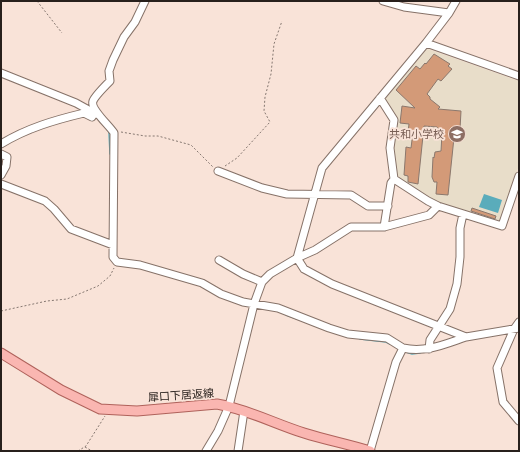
<svg xmlns="http://www.w3.org/2000/svg" width="520" height="452" viewBox="0 0 520 452" font-family="'Fira Sans','Noto Sans JP',sans-serif">
	<style>
		.education { fill: #e8ddc9 }
		.water { fill: #5aacbb }
		.lines { fill: none; stroke-linecap: round; stroke-linejoin: round }
		.stream { stroke: #5aacbb; stroke-width: 1.5 }
		.building { fill: #d39a78; stroke: #8b786d }
		.minor-casing { stroke: #867268; stroke-width: 9 }
		.major-casing { stroke: #af625b; stroke-width: 11 }
		.path { stroke: #867871; stroke-width: 1; stroke-dasharray: 2 2; stroke-linecap: butt }
		.minor { stroke: #fff; stroke-width: 7 }
		.major { stroke: #fab6b1; stroke-width: 9 }
		.labels { text-anchor: middle; stroke-width: 3.5; stroke-linejoin: round; paint-order: stroke }
		.education-label { font-size: 11px; fill: #785e54; stroke: #f9e3d8; text-anchor: end }
		.street-label { font-size: 11px; fill: #28201c; stroke: #f9e3d8 }
	</style>
	<rect width="100%" height="100%" fill="#f9e3d8"/>
	<path class="education" d="M428,49L519,81V165L501,223L498,224L429,199L396,177L393,150L396,117L385,100V95L424,50Z"/>
	<path class="water" d="M484,194L502,200L498,213L479,207Z"/>
	<g class="lines">
		<path class="stream" d="M109,132L110,154
			M286,315L297,319
			M360,339L386,342L390,344
			M406,352L412,354L420,353"/>
	</g>
	<path class="building" d="M434,54L450,64L448,66L452,69L441,81L438,79L427,94L430,97V99L440,107L438,109L461,111L460,129L455,128L448,195L436,194L437,182H434L432,177L433,157L434,158L435,152L441,151L442,133L437,127L424,126L418,184L408,182V176L404,175L406,147L411,148L413,132H408L409,124L400,123L402,106L415,108L396,90L416,66L420,69L425,63L426,64Z
		M472,208L496,216L495,219L471,211Z"/>
	<g class="lines">
		<g class="minor-casing">
			<path id="minor" d="M145,1L135,22L124,37L113,60L109,71L110,81C105,86 95,96 93,101C90,109 109,125 114,133L113,257L117,262L140,265L202,283L221,294L243,302L278,308L329,328L348,334L387,338L403,348L396,362L370,451
				M383,1L404,7L449,13
				M426,43L519,76
				M1,73L76,103L96,114
				M380,98L394,120L390,148L394,179L428,201L438,206L502,226L519,176
				M1,144C27,128 55,120 84,113L92,117
				M1,154L7,157L6,166L1,175
				M218,171L262,188L287,194L351,195L368,206H388
				M1,184L45,201L54,209L71,229L113,245
				M438,206L429,215L384,227H351L315,250L297,258L304,269L332,284L466,337L519,328
				M384,227L391,183L394,179
				M219,260L243,274L262,282
				M519,322L514,329L497,368L503,402L519,421
				M403,348C426,353 445,344 466,337
				M429,349L430,340L450,309L457,284L460,257V228L463,214
				M206,451L218,431L229,406L254,304L262,282L270,274L297,258L322,168L426,43L449,13L456,1
				M238,451L244,411"/>
		</g>
		<g class="major-casing">
			<path id="major" d="M1,353L61,390L100,409L137,411L217,404C247,409 275,424 304,433C326,440 348,444 370,451"/>
		</g>
		<path class="path" d="M37,1L62,33
			M121,132L145,136H158L191,145L213,167
			M225,166L237,158L270,122L264,111L265,97L271,74L274,44L282,21
			M1,311L47,301L67,299L98,286L110,276L114,268
			M85,447L92,451
			M78,451L86,446L105,416"/>
		<use href="#minor" class="minor"/>
		<use href="#major" class="major"/>
	</g>
	<defs>
		<g id="school-disc" transform="scale(0.9)"><circle r="9.5" fill="#8d6e63" stroke="#f9e3d8"/><path d="M0-5L7-2L0 1L-7-2ZM-4 1L0 2.5L4 1V4Q0 6-4 4Z" fill="#fff"/></g>
	</defs>
	<g fill-rule="evenodd">
		<use href="#school-disc" x="457" y="134"/>
	</g>
	<g class="labels">
		<g class="education-label">
			<text x="444" y="138">共和小学校</text>
		</g>
		<g class="street-label">
			<text transform="translate(181 395) rotate(-4)" y="4">犀口下居返線</text>
		</g>
	</g>
	<rect width="520" height="452" fill="none" stroke="#28201c" stroke-width="4"/>
</svg>
